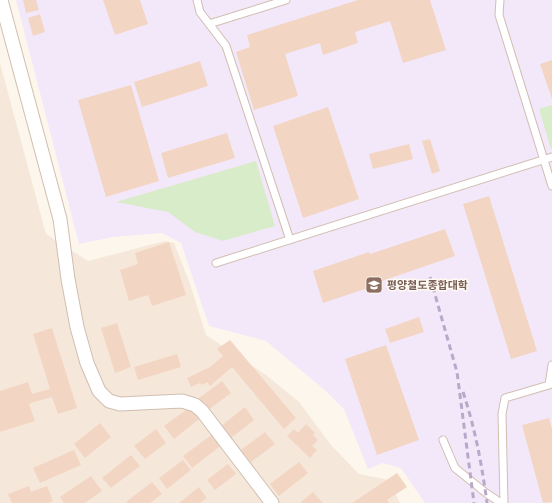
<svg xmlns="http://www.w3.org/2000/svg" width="552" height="503" viewBox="0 0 552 503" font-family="'Space Grotesk','Noto Sans KR',sans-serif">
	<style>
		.residential { fill: #f5e8da }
		.education { fill: #f3e8fa }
		.green { fill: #d8ecc9 }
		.building { fill: #f3d5c3 }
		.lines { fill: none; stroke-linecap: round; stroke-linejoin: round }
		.lane-casing { stroke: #d1beb0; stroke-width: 9 }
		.street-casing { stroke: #d1beb0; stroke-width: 15 }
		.lane { stroke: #fff; stroke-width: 7 }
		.street { stroke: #fff; stroke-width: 13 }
		.rail { stroke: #b9a8c9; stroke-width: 3; stroke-dasharray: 6 4; stroke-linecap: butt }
		.labels { text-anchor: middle; stroke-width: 3; stroke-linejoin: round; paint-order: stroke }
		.education-label { font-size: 11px; font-weight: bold; fill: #785e54; stroke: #fffaf3; text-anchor: start }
	</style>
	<rect width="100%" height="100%" fill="#fdf6ec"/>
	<path class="residential" d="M0,63L46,234L88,261L165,241L174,243L190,284L206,335L266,375L299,402L331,445L359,474L389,480L400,503H0Z"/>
	<path class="education" d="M16,0H552V503H425L401,468L383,463L368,469L344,409L328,393L266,341L209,326L181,243L162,233L113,237L79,244Z"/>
	<path class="green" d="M552,105V149H551L539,109Z
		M256,161L275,226L223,241L195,232L168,212L116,202Z"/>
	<path class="building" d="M23,0H36L39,10L26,13Z
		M103,0H140L148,24L115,35Z
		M358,0H430L446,50L403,63L390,21L355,32L358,43L323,55L320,43L285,54L298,96L254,110L236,52L250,47L247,35Z
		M40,14L45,32L33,36L28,18Z
		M552,60V99L540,64Z
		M200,61L208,86L142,107L134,82Z
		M131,85L159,181L106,197L78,100Z
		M328,107L359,199L303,218L273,126Z
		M227,133L235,158L168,178L161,153Z
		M430,139L440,171L432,174L422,141Z
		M409,144L413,159L373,169L369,154Z
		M489,196L537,351L511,359L463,204Z
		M445,229L455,256L379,282L380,284L323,303L313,271L369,252L370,254Z
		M169,242L186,295L152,306L148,295L129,301L120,270L138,264L135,253Z
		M419,317L424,332L390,343L385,329Z
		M117,323L131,367L115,373L101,328Z
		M52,328L77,408L58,414L52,397L34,402L29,404L35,421L0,432V391L28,382L32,394L50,389L33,334Z
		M230,340L296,418L284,429L232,367L210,386L207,382L202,385L200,383L191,387L187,378L210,367L223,356L217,349Z
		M386,345L419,440L377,455L345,359Z
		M177,354L181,367L138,380L134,367Z
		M222,381L231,393L208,410L199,398Z
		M190,407L199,419L174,439L164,426Z
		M245,407L254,420L231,438L221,426Z
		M549,418L552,429V502L543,503L522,425Z
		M100,423L111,437L85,458L74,444Z
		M306,424L315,433L313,435L318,440L312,446L317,450L310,458L287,436L294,429L298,433Z
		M156,429L166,443L145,459L134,446Z
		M265,432L275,444L251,462L241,450Z
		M214,433L223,444L192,468L183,456Z
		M74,450L81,465L40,483L33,468Z
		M131,455L140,466L111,488L102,478Z
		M183,460L191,470L167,489L159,478Z
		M299,462L308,473L279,496L270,484Z
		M228,464L236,474L215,490L207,480Z
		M397,473L407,487L387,500L389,503H352Z
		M91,476L102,491L85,503H64L60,497Z
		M152,482L162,494L150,503H127L126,502Z
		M29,486L31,492L47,486L53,501L48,503H12L8,494Z
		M199,487L207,498L200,503H179Z
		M313,492L323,503H300Z"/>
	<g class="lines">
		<g class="lane-casing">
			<path id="lane" d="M197,0L200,12L226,46L290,240
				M500,0L499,15L552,186
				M209,24L286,0
				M216,263L552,157
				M443,440L455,468L486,493L501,503
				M504,503L502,414L505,398L549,385L552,365"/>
		</g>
		<g class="street-casing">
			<path id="street" d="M1,0L60,219L68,279L77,327L87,363L99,391L109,401L120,404L182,401L195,405L202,411L272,503"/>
		</g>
		<use href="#lane" class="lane"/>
		<use href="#street" class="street"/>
		<path class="rail" d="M430,277L457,372L474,503
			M463,392C475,428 482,465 487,503"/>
	</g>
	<defs>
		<g id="university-square" transform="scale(0.9)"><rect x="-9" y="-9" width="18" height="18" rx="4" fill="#8d6e63" stroke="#fffaf3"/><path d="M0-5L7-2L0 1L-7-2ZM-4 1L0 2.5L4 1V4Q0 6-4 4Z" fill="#fff"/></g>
	</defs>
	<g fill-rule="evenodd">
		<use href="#university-square" x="374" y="285"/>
	</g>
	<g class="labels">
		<g class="education-label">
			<text x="387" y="289">평양철도종합대학</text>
		</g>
	</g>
</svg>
